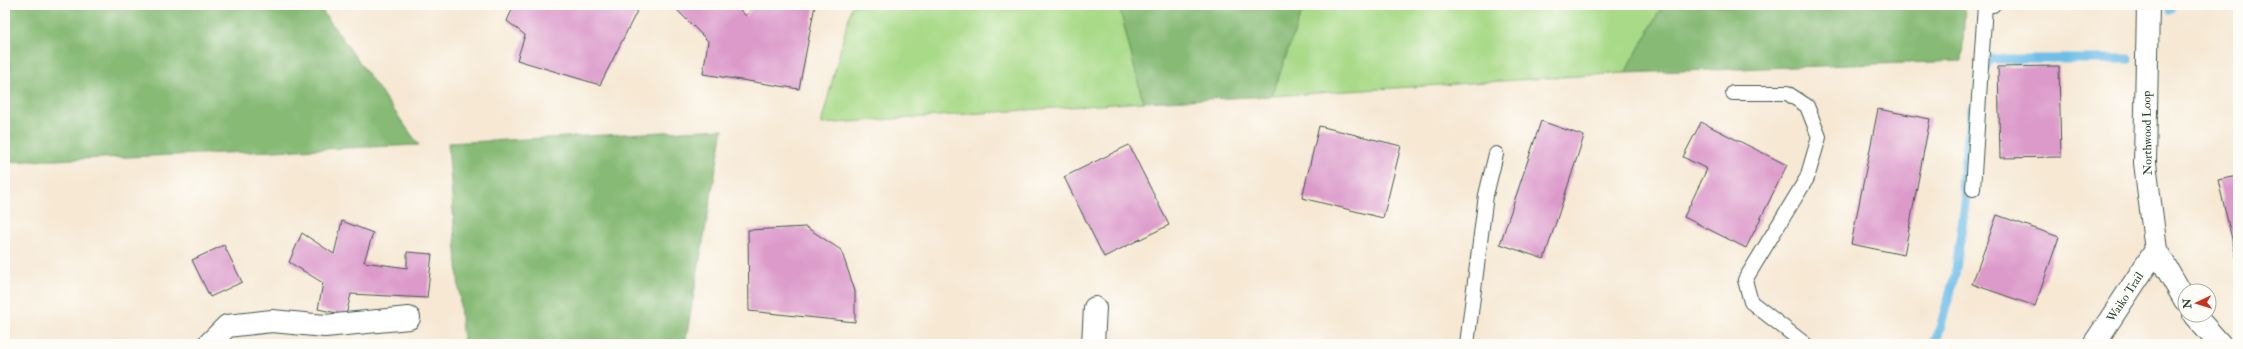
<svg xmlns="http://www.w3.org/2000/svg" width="2243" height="349" viewBox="0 0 2243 349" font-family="'IM FELL Double Pica',serif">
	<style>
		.green { fill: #a9da88; stroke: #648c5e }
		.forest { fill: #86ba74; stroke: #527c54 }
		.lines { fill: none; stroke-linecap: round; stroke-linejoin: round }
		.stream { stroke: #6ebee9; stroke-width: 9 }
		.building { fill: #dc9acb }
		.lane-casing { stroke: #3f574c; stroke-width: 16 }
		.street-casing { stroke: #3f574c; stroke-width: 24 }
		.lane { stroke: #fff; stroke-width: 14 }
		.street { stroke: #fff; stroke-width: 22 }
		.labels { text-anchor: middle; stroke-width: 4; stroke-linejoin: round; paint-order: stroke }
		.street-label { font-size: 12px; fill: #1f3d34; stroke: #fdfcf7 }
	</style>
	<rect width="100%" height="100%" fill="#fdfcf7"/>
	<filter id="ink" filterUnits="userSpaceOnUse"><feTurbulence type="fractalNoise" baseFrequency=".025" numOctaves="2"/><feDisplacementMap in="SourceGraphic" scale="8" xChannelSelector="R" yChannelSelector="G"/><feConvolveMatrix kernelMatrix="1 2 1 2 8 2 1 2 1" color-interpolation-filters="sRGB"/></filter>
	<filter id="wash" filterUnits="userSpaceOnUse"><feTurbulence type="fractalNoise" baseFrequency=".012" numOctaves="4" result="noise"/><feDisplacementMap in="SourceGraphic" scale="16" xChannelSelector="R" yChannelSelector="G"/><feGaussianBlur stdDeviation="0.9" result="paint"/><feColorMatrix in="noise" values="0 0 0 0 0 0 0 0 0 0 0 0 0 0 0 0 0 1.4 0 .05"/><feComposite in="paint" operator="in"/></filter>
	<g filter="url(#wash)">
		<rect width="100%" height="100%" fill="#f6e8d3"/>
		<path class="green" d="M852,5H1119L1143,102L821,124Z
			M1304,5H1663L1625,73L1272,96Z"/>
		<path class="forest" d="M5,5H318L419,145L5,162Z
			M1119,5H1304L1272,96L1143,102Z
			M1663,5H1965L1962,61L1625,73Z
			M723,129L685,344H463L448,143Z"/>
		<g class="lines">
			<path class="stream" d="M2170,11L2172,5
				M1984,71L1989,59H2129
				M1932,344L1938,335L1955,275L1966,197L1962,182L1972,108"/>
		</g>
		<g id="blocks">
			<path class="building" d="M514,5H640L600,85L517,60L525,35L507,21Z
				M672,5H735L746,16L754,5H815L799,89L703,74L708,41Z
				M2059,66L2061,157L2000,158L1998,67Z
				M1878,109L1930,119L1904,255L1851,244Z
				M1541,121L1584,136L1544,259L1500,244Z
				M1701,122L1787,165L1746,248L1684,217L1707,169L1683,157Z
				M1319,126L1401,146L1383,218L1302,198Z
				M1129,145L1169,225L1104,257L1064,177Z
				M2238,176V255L2236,256L2218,180Z
				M1997,215L2059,237L2035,306L1972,284Z
				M342,221L373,233L364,262L407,268V252L432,254L427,298L351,294L346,315L318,309L323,283L289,262L302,233L334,254Z
				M806,227L841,250L855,291V322L749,311L748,230Z
				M224,245L242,282L210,297L192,260Z"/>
		</g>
	</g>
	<g filter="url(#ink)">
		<use href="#blocks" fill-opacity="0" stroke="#3f574c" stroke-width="1"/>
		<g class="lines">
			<g class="lane-casing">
				<path id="lane" d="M1733,93H1787L1807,106L1819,137L1807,178L1745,280L1751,302L1805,344
					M1973,189L1985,5H1993
					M1467,344L1486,195L1496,154"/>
			</g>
			<g class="street-casing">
				<path id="street" d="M2148,5L2145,163L2156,250L2185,300
					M2194,315L2220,344
					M209,344L227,326L272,321L325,326L409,318
					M1093,344L1095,308
					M2094,344L2156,250"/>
			</g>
			<use href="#lane" class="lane"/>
			<use href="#street" class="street"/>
		</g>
	</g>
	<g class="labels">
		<g class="street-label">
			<text transform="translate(2147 133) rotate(-91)" y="4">Northwood Loop</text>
			<text transform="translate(2125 297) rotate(-57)" y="4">Waiko Trail</text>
		</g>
	</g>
	<rect width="2243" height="349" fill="none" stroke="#fdfcf7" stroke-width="20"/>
	<g transform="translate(2197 303) rotate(266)"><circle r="19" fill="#fdfcf7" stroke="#a4b0a9"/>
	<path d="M0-3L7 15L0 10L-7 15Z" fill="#c8321e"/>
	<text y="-6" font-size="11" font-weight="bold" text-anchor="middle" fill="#1f3d34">N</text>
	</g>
</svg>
